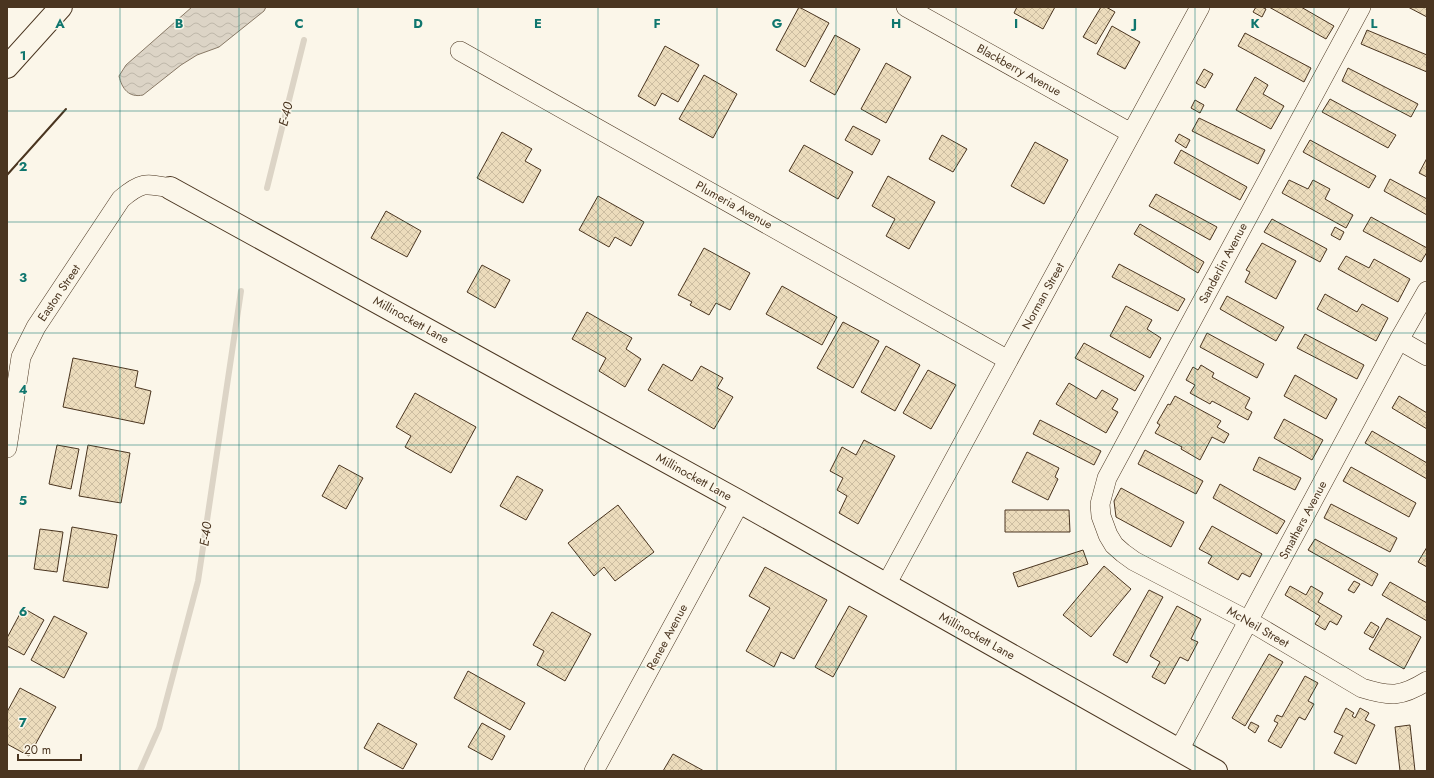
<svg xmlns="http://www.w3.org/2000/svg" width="1434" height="778" viewBox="0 0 1434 778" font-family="Jost,sans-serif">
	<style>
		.water { fill: url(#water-waves); stroke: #887966 }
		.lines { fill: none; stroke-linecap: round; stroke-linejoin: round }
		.stream { stroke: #dcd4c6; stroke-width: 6 }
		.building { fill: url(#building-cross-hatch); stroke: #4a3520 }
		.minor-casing { stroke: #4a3520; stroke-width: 20 }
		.tertiary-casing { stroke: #4a3520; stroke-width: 24 }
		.motorway-casing { stroke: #4a3520; stroke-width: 24 }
		.minor { stroke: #fbf6e9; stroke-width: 19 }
		.tertiary { stroke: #fbf6e9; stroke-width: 22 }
		.motorway { stroke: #fbf6e9; stroke-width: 22 }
		.wall { stroke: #4a3520; stroke-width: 2 }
		.grid { fill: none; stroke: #0f766e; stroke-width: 1; stroke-opacity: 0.55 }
		.labels { text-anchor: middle; stroke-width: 3; stroke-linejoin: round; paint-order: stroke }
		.street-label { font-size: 12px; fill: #4a3520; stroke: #fbf6e9 }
		.water-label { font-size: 13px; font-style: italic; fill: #4a3520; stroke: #fbf6e9 }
		.grid-label { font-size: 13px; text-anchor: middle; font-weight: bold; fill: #0f766e; stroke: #fbf6e9; stroke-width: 3; stroke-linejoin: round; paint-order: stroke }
	</style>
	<defs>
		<pattern id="water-waves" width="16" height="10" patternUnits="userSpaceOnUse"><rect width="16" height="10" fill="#dcd4c6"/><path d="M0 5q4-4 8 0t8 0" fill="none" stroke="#beb7aa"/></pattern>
		<pattern id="building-cross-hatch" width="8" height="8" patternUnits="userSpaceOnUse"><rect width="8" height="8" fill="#ecdcbc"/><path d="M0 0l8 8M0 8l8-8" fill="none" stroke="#ccbda1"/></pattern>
	</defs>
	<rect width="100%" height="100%" fill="#fbf6e9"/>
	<path class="water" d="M192,7H266L264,11L219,47L197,55L181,65L143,95C129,98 122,89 119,76L126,65Z"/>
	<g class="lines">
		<path class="stream" d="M267,188L304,40
			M140,771L159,728L198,581L241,291"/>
	</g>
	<path class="building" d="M799,7L829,23L805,67L776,50Z
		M1017,7H1055L1043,29L1014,13Z
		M1101,7H1106L1115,12L1096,44L1083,37Z
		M1256,7H1262L1266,9L1262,17L1253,12Z
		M1269,7H1301L1334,26L1326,39Z
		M1408,7H1427V17Z
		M1112,26L1140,42L1125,69L1097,54Z
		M1367,30L1427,55V72L1361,44Z
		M1245,33L1311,68L1304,82L1238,46Z
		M835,35L860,49L835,95L810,81Z
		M665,46L699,65L678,102L662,93L655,106L638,96Z
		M886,63L911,77L886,123L861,109Z
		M1348,68L1418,104L1411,117L1342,81Z
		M1204,69L1213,74L1205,88L1196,83Z
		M704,75L737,94L713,138L679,119Z
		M1255,77L1268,85L1263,94L1284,106L1271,129L1236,110Z
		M1330,99L1396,135L1388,148L1322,112Z
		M1195,100L1204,105L1200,113L1191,108Z
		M1199,118L1265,150L1258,164L1192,131Z
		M853,126L880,140L872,155L845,140Z
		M502,132L532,149L525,161L541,170L523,203L477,178Z
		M1179,134L1190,140L1186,148L1175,141Z
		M942,135L967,149L953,172L929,159Z
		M1310,140L1376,176L1369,188L1303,152Z
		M1035,142L1068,160L1044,204L1011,186Z
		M804,145L853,172L838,199L789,171Z
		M1181,150L1247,187L1240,200L1174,163Z
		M1427,158V177L1419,173Z
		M888,176L935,202L909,249L886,236L895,219L872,206Z
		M1390,179L1427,199V215L1384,191Z
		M1289,180L1308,189L1313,180L1330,189L1325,199L1353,215L1346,228L1282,193Z
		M1156,194L1217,227L1210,240L1149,206Z
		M598,196L644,222L631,246L615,237L609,247L579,230Z
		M386,211L421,231L407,257L371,238Z
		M1371,217L1427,248V252L1421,262L1363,231Z
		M1272,219L1327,249L1320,262L1264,232Z
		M1140,224L1204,262L1198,273L1134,234Z
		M1335,227L1344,232L1340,240L1331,235Z
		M1262,243L1296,261L1276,299L1245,282L1250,272L1246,270Z
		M704,248L750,273L730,310L716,303L709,315L690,305L692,302L678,295Z
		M1346,256L1369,268L1374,259L1410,279L1398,302L1338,269Z
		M1119,264L1185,299L1178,311L1112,277Z
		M482,265L510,280L495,308L467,292Z
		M782,286L837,317L822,345L766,314Z
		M1325,294L1357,312L1362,304L1388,318L1376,341L1317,309Z
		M1227,296L1284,327L1276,341L1220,309Z
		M1126,306L1152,320L1147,329L1161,338L1150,358L1110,336Z
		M587,312L632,338L626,349L641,359L625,387L599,371L606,358L572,339Z
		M843,322L879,341L853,388L817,368Z
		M1207,333L1264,364L1257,378L1200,347Z
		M1305,334L1364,365L1357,379L1297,348Z
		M1084,343L1144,376L1135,391L1075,358Z
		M886,346L920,365L895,411L861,392Z
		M73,358L138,371L135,387L151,391L144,424L63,407Z
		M663,364L692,381L701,366L723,378L717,388L733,397L714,429L648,390Z
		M1201,365L1214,373L1212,377L1250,398L1245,408L1252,412L1248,420L1212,401L1210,404L1190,393L1195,385L1186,380L1193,367L1198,370Z
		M928,370L956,385L931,429L903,413Z
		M1295,375L1337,399L1326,419L1284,396Z
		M1069,383L1096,399L1102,390L1118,399L1112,409L1118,412L1106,433L1056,404Z
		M415,393L476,427L451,473L405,447L411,436L396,427Z
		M1175,396L1221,421L1217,427L1229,434L1224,443L1212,437L1200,460L1181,449L1182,447L1155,433L1160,425L1157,423L1168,404L1170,405Z
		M1399,396L1427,413V429L1392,408Z
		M1284,419L1323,440L1312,460L1274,438Z
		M1040,420L1101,451L1094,465L1033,434Z
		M1372,431L1427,463V479L1365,443Z
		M864,440L895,456L858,524L839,513L847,496L837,490L843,478L830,471L842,447L856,455Z
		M57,445L79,449L71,489L49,484Z
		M88,445L130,453L121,503L79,496Z
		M1145,450L1203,481L1196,494L1138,464Z
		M1027,452L1059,468L1055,477L1058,479L1048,500L1012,482Z
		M1259,457L1301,478L1295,490L1253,470Z
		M339,465L363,478L346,509L322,496Z
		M1351,467L1416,503L1409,517L1343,481Z
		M517,476L543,490L526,520L500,506Z
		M1220,484L1285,521L1277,534L1213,498Z
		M1121,488L1184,522L1171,547L1116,517L1114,501Z
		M1331,504L1397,538L1390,552L1324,518Z
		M618,505L654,552L615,581L604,567L594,576L568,543Z
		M1005,510H1069L1070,532H1005Z
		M1212,526L1262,554L1250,577L1242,573L1238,580L1208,563L1212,556L1199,549Z
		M72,527L117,535L108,588L63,581Z
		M40,529L63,532L57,572L34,569Z
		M1315,539L1378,574L1372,586L1308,550Z
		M1427,547V567L1418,562Z
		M1083,550L1088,564L1018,587L1013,573Z
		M1104,566L1131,589L1091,637L1063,615Z
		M765,567L827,600L794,659L781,652L774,667L746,651L770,608L749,596Z
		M1354,581L1360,584L1354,593L1348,590Z
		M1390,582L1427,603V621L1382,595Z
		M1290,586L1306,595L1311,586L1323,593L1318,602L1342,616L1337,625L1330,621L1325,630L1315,624L1320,616L1285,595Z
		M1149,590L1163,597L1127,663L1113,655Z
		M849,606L867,616L833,677L815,667Z
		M1177,606L1201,619L1191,639L1198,642L1188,661L1180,657L1165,684L1152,677L1160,662L1150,656Z
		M23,608L44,620L24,655L7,646V638Z
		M552,612L591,634L565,681L537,665L544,651L533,645Z
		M54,616L87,633L64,678L31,660Z
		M1387,618L1421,637L1404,669L1369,649Z
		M1371,622L1379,627L1373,638L1364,633Z
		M1269,654L1283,662L1245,726L1232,718Z
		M468,671L525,703L510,730L454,698Z
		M1305,676L1318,683L1308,701L1314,704L1305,720L1299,717L1281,748L1268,741L1278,723L1274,721L1277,715L1282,717Z
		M20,688L56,707L29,756L7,744V712Z
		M1346,708L1354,713L1352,716L1355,718L1360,708L1369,713L1365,720L1375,725L1356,764L1334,753L1343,736L1334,732Z
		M1251,722L1259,726L1255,733L1248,728Z
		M378,723L417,744L403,769L364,748Z
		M482,723L505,736L492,760L468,747Z
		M1410,725L1415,771H1400L1395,727Z
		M673,754L704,771H663Z"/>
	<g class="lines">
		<g class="minor-casing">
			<path id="minor" d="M906,7L1131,133
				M1361,7L1107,478L1100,504L1101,516L1108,535L1114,545L1123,553L1134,561L1249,621L1362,688C1391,697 1401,697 1427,681
				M460,51L1008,360
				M1399,340L1427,356
				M7,448L21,357L36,327L121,199C141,182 145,183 170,188
				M886,585L1200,7
				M1179,750L1399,340L1427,291
				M594,771L740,502"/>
		</g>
		<g class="tertiary-casing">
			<path id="tertiary" d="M170,188L740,502L1216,771"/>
		</g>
		<g class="motorway-casing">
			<path id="motorway" d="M7,67L61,7"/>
		</g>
		<use href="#minor" class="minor"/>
		<use href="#tertiary" class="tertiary"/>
		<use href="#motorway" class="motorway"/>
		<path class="wall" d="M7,175L66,109"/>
	</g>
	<path class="grid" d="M120,7V771M239,7V771M358,7V771M478,7V771M598,7V771M717,7V771M836,7V771M956,7V771M1076,7V771M1195,7V771M1314,7V771M7,111H1427M7,222H1427M7,333H1427M7,445H1427M7,556H1427M7,667H1427"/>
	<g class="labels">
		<g class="street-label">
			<text transform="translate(1019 70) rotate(29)" y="4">Blackberry Avenue</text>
			<text transform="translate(734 205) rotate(29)" y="4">Plumeria Avenue</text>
			<text transform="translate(1223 263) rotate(-62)" y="4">Sanderlin Avenue</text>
			<text transform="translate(59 293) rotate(-56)" y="4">Easton Street</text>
			<text transform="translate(1043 296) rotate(-61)" y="4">Norman Street</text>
			<text transform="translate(411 320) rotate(29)" y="4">Millinockett Lane</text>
			<text transform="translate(694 477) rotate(29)" y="4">Millinockett Lane</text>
			<text transform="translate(1303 520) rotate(-62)" y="4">Smathers Avenue</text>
			<text transform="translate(1258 627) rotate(30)" y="4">McNeil Street</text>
			<text transform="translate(977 636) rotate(29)" y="4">Millinockett Lane</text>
			<text transform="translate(667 637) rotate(-62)" y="4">Renee Avenue</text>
		</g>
		<g class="water-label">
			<text transform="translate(285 114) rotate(-76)" y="5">E-40</text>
			<text transform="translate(205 534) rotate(-82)" y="5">E-40</text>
		</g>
	</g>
	<g class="grid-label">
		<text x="60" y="28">A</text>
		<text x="179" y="28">B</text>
		<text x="299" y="28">C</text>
		<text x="418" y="28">D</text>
		<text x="538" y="28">E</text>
		<text x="657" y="28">F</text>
		<text x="777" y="28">G</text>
		<text x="896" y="28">H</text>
		<text x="1016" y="28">I</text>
		<text x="1135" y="28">J</text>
		<text x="1255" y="28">K</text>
		<text x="1374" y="28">L</text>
		<text x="23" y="60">1</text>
		<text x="23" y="171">2</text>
		<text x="23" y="282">3</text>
		<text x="23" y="394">4</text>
		<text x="23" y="505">5</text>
		<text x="23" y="616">6</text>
		<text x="23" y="727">7</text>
	</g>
	<rect width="1434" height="778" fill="none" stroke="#4a3520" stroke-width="16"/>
	<path d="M18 754v6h63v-6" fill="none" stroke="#4a3520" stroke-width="2"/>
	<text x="24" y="754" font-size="12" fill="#4a3520" stroke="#fbf6e9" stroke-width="3" paint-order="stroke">20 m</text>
</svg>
